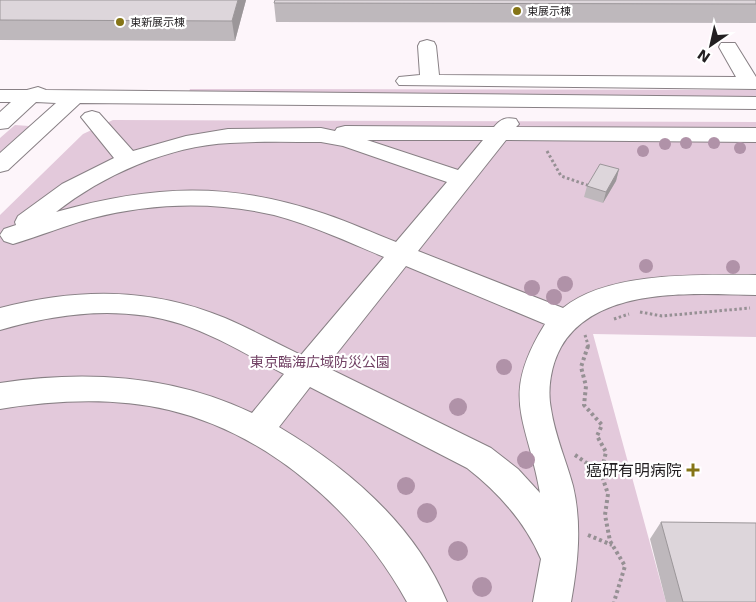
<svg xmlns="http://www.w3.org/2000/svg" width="756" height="602" viewBox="0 0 756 602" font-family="'DejaVu Sans','Noto Sans JP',sans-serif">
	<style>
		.green { fill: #e3c9db }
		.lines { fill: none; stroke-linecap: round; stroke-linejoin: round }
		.minor-casing { stroke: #888085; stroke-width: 2 }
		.path-far1 { stroke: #969094; stroke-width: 3; stroke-dasharray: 2.5 2.5; stroke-linecap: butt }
		.path { stroke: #969094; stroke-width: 4; stroke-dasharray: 3 3; stroke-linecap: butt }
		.minor { fill: #fff; fill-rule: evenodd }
		.tree { fill: #b092a8 }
		.wall { fill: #beb8bc }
		.shaded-wall { fill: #9b9699 }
		.building { fill: #ddd6db; stroke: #9b9699 }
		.poi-dot { fill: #857416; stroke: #fff; stroke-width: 2 }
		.labels { text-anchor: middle; stroke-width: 4.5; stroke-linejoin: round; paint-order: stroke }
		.far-poi-label { font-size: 11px; fill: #221f21; stroke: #fff; text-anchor: start }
		.park-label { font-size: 14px; fill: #714164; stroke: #fff }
		.near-poi-label { font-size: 16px; fill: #221f21; stroke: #fff; text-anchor: end }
	</style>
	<rect width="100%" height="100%" fill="#fdf5fa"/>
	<path class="green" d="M190,89L756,90V97L189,92Z
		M113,120L756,122V337L593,334L666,602H0V215L83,134Z
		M15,125L29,126L0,152V138Z"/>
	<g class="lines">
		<g class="minor-casing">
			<path id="minor" d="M427,40L434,42L436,46L439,75L736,77L719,47L721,43H735L756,77V89L399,85L396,81L399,77L420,75L418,46L420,42Z
				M38,87L46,90L756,97V109L80,103L8,170L0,172V153L56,103L36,102L8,128L0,129V112L11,102H0V90H27Z
				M92,111L99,113L133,151L186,136L228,129L321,128L335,131L337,128L345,126L494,127C501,119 505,117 516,119L519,124L516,127L756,128V142L506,140L418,251L563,308C609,271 699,275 756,275V295C695,294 597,285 561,347C551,365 547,389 551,409C555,436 566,460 573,486C582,524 578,563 571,602H533L541,559C525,522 499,493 467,468L310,387L279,427C348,468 415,525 447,602H407C358,513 270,434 169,410C114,397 56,400 0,409V383C86,370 172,375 252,413L284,374C251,357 217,336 181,324C121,305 59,313 0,330V308C77,288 151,287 225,318C251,329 276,343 301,355L384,257C348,242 312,225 274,215C214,201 152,203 93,218C66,225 40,236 13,244L4,241L0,235L4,229L16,225L15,222L18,216L62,184L114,158L81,117L85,113ZM367,140H483L458,170ZM321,142L343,146L447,182L396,242C373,233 349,222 325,214C229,181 152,185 56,212C103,175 168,146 230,143C260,141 291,142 321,142ZM406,266L545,324C499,398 527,418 540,493L518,469L491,448L326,367Z"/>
		</g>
		<path class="path-far1" d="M547,151L561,176L590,186
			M640,312L662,316L750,308
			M614,319L629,314
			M585,335L589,348"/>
		<path class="path" d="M588,346L581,367L586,386L584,405L602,425L597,436L606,452L601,473L608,494L605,515L610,541L625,566L614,602
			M575,455L601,473
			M588,535L612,545"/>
		<use href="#minor" class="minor"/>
	</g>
	<g class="tree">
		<circle cx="686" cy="143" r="6"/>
		<circle cx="714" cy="143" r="6"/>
		<circle cx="665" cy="144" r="6"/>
		<circle cx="740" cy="148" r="6"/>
		<circle cx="643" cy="151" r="6"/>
		<circle cx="646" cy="266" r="7"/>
		<circle cx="733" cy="267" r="7"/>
		<circle cx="565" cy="284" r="8"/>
		<circle cx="532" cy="288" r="8"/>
		<circle cx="554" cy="297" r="8"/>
		<circle cx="504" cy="367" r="8"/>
		<circle cx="458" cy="407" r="9"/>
		<circle cx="526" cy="460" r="9"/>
		<circle cx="406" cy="486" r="9"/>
		<circle cx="427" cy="513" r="10"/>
		<circle cx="458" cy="551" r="10"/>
		<circle cx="482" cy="587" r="10"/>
	</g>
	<path class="wall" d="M0,0H246L235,41L0,40Z
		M756,0V23L276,22L274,3Z
		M619,169L616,181L603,203L584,197L587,186Z
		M661,522L756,602H666L650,539Z"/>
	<path class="shaded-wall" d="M238,0H246L235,41L232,21Z
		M619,169L616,181L603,203L606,192Z"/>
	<path class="building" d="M0,0H238L232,21L0,20Z
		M275,0H756V4L274,3Z
		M600,164L619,169L606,192L587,186Z
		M661,522L756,523V602H683Z"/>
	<g class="poi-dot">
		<circle cx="517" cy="11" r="5"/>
		<circle cx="120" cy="22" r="5"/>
		<path d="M690.5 462.5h5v5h5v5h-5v5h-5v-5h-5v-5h5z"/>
	</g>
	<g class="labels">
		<g class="far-poi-label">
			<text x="527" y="15">東展示棟</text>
			<text x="130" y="26">東新展示棟</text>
		</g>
		<g class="park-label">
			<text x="320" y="367">東京臨海広域防災公園</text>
		</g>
		<g class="near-poi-label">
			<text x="682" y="476">癌研有明病院</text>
		</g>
	</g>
	<g transform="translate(711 45) rotate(214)" stroke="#ffffff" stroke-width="4" paint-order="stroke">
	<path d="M0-4L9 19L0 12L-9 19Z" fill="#221f21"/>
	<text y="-8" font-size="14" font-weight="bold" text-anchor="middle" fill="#221f21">N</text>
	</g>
</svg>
